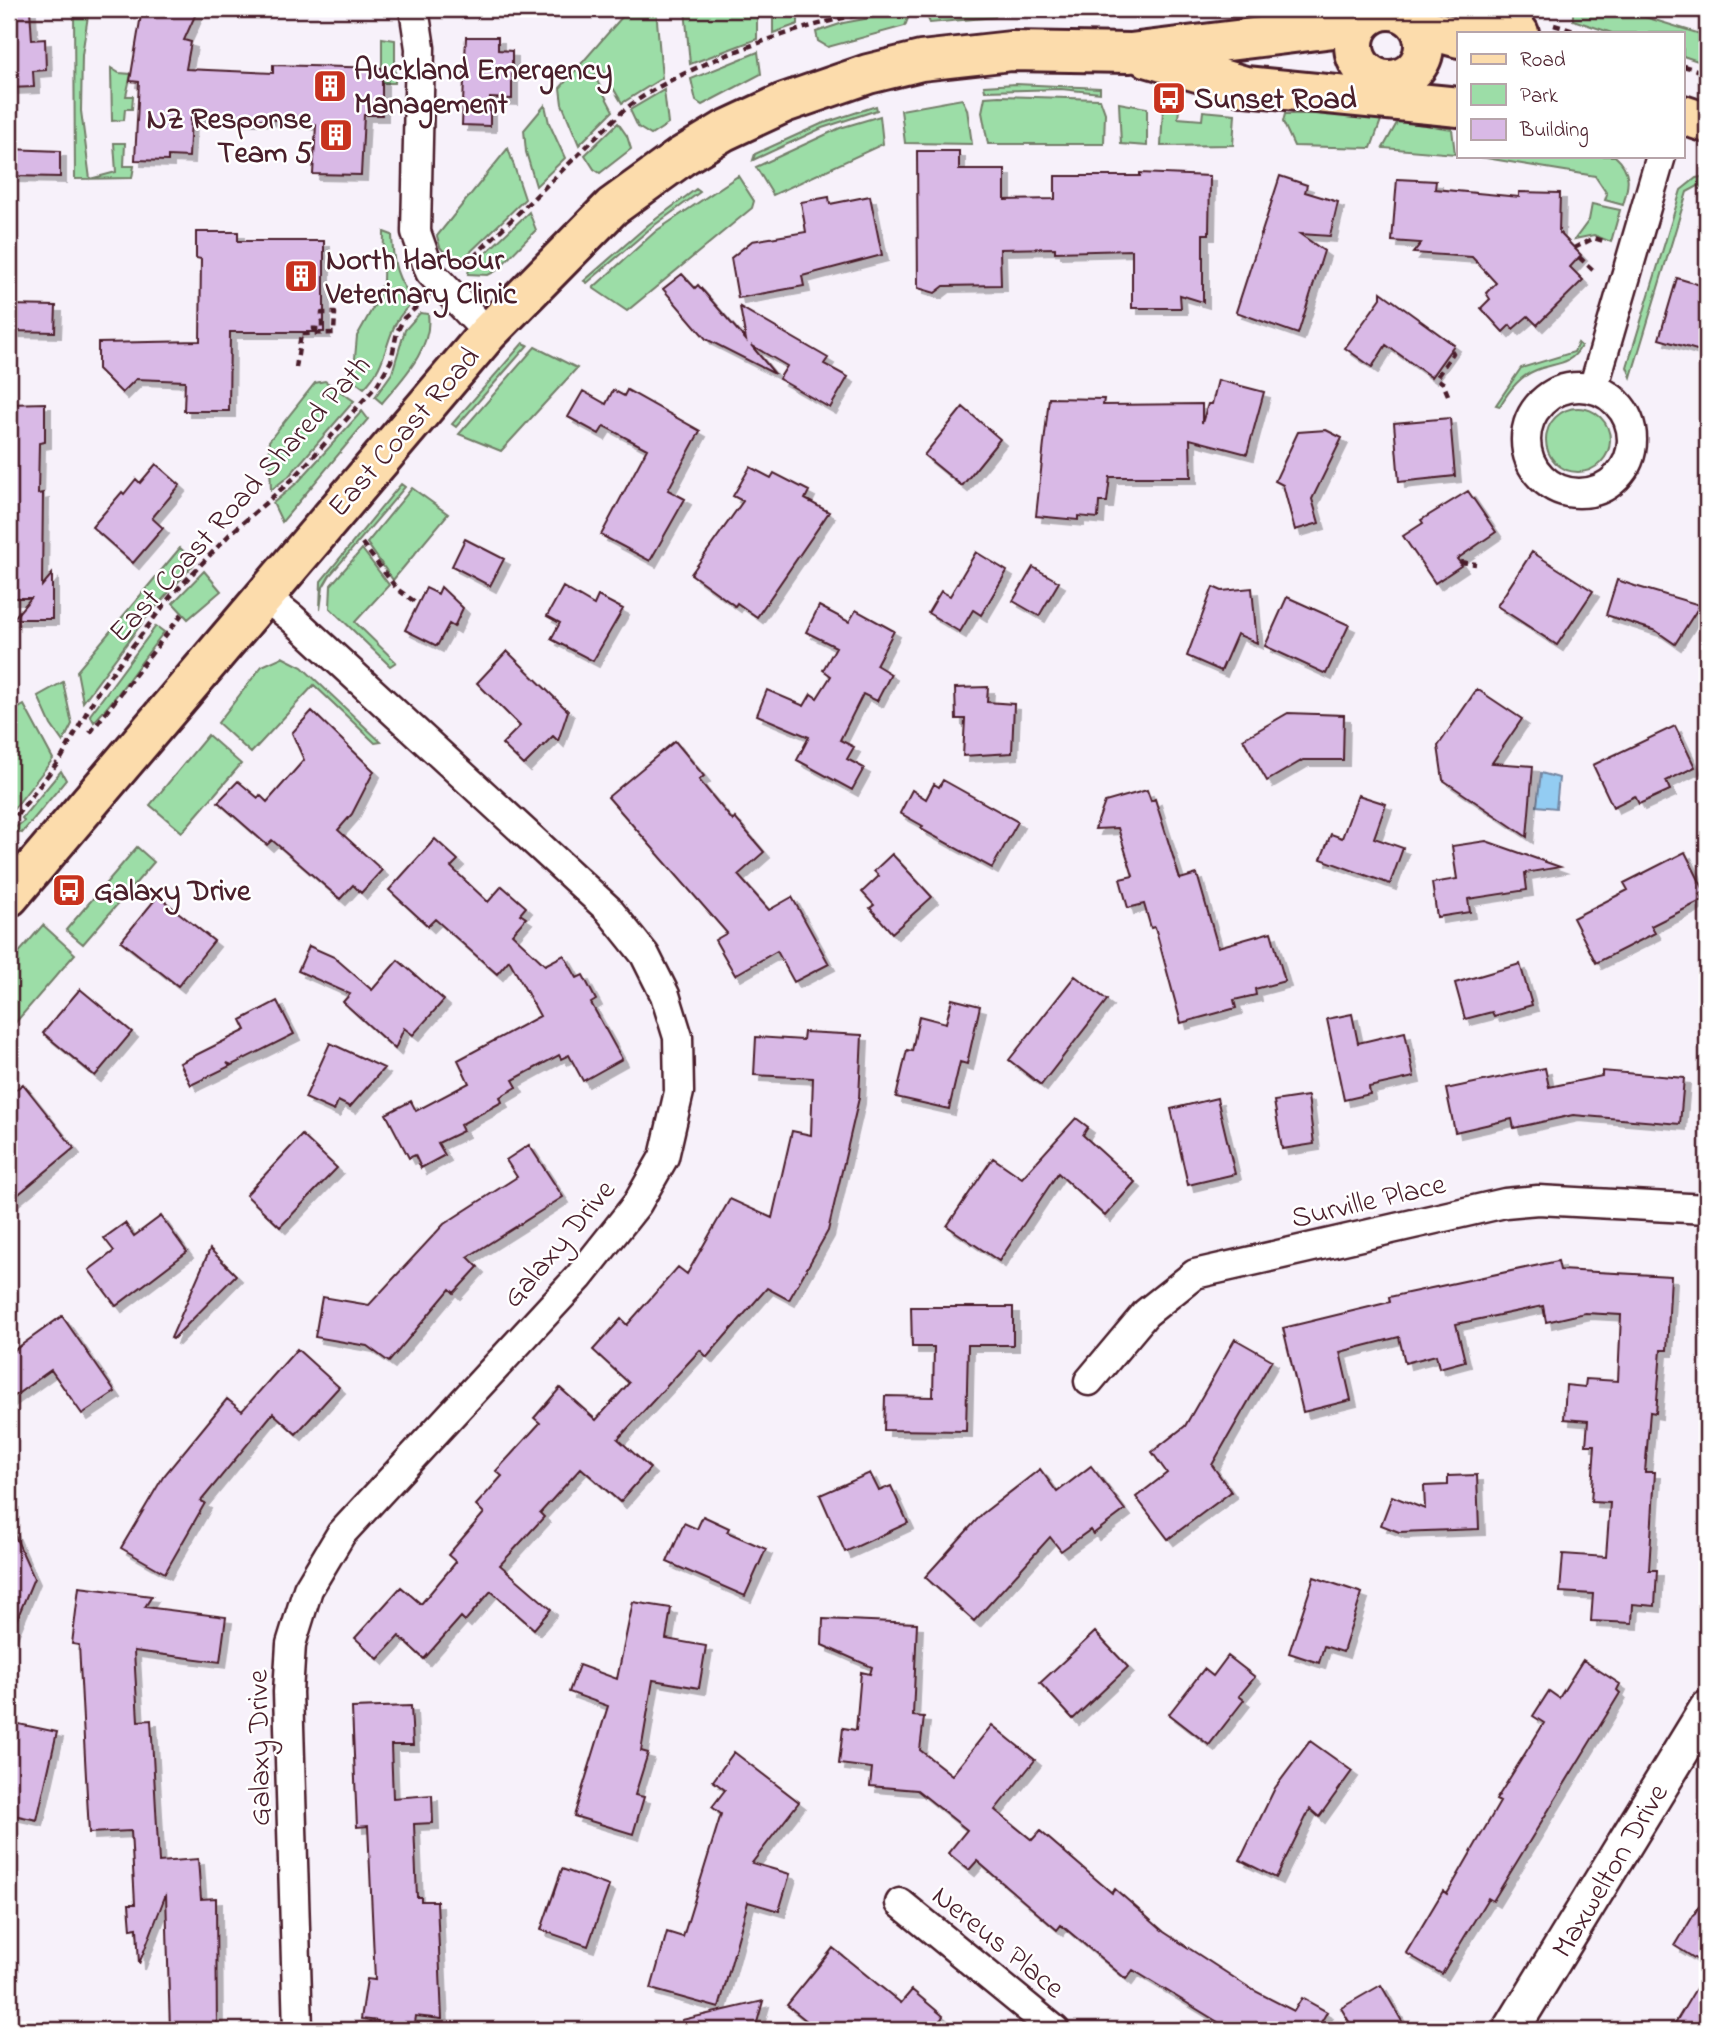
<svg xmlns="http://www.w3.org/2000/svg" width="1716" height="2039" viewBox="0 0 1716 2039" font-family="'Indie Flower',sans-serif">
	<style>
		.green { fill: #9cdda7; stroke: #737e69; stroke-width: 2 }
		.water { fill: #93ccf2; stroke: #7687a2; stroke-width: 2 }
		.building { fill: #d9b9e6; stroke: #4a1f2b; stroke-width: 2; filter: url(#shadow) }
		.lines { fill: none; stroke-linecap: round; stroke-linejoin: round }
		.minor-casing { stroke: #4a1f2b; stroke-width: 33 }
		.tertiary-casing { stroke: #4a1f2b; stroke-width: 40 }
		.primary-casing { stroke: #4a1f2b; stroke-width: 44 }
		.path { stroke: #4a1f2b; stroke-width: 4.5; stroke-dasharray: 7 5; stroke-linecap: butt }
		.minor { stroke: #fff; stroke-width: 28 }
		.tertiary { stroke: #fff; stroke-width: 35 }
		.primary { stroke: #fcdcac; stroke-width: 38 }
		.labels { text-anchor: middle; stroke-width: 5; stroke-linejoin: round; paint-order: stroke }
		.poi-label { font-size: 30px; font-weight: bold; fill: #4a1f2b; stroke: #fff; text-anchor: start }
		.street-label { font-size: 30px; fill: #4a1f2b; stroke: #fff }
	</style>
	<defs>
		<filter id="shadow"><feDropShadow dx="6" dy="6" stdDeviation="0" flood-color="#0004"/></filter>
	</defs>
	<rect width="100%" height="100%" fill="#f7f1fa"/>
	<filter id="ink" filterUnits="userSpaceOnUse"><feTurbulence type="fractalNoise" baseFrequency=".0143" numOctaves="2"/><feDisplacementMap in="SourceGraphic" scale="14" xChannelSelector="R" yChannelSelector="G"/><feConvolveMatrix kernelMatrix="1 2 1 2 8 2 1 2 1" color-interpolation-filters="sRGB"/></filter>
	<g filter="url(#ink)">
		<path class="green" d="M74,9H89L82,55L81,111L90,179L116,172L114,143H125L124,166H134L132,178L75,179Z
			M629,9H656L662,78L622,103L603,71L594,75L613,111L579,145L562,104L560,88Z
			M685,9H757V39L690,64Z
			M773,9H798V24L773,33Z
			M949,9H998L995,17L930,23L925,12Z
			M1573,9H1619L1707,36V64L1683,56V33H1612L1573,20Z
			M897,13H910L905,26L828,47L818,41L816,32L843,23Z
			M382,38L395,40V83H382Z
			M758,52L761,74L702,105L696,101L691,79Z
			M111,68L119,73L131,74L126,96H133L132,109H125L124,120L112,121Z
			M1016,84L1100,88V93L1061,89L985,91L984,86Z
			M664,90L668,124L651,135L638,127L630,110Z
			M999,96L1100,99L1105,113L1104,144H988L982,112L985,97Z
			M962,99L967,109L972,144L905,143L901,110Z
			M1119,103L1147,108V146L1121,144Z
			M545,105L549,123L565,158L536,186L526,152L524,130Z
			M876,106L877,110L822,128L753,160L755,154L821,124Z
			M1163,109L1179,110L1178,118L1202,120L1203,111L1235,114L1233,145L1161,146Z
			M1285,114H1339L1381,120L1371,148L1294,146L1283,122Z
			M880,116L883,144L773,195L756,167L840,128Z
			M1398,121L1452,129L1455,154L1383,148Z
			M618,123L627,136L631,149L600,173L594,169L585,155Z
			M508,148L525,199L460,262L453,263L440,247L437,236Z
			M1474,156H1615C1632,171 1629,185 1623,205L1605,200L1607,194L1595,176Z
			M738,176L754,201L752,208L627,311L593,288L656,231Z
			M1707,176V188L1698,186L1687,192L1631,377L1627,367L1681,190L1696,178Z
			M696,189L700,192L652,227L587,283L584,281L648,225Z
			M1592,204L1620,210L1611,242L1594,235L1575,239L1589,220Z
			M529,212L536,230L496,271L488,275L468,274L469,269Z
			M384,232L392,235C393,263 396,280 415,301C382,325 393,360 364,388L353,380L357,336L375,304L383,282Z
			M420,313L428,314C433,348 403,378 382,403L375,397L392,373L405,330Z
			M523,343L528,345L456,427L452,424Z
			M1578,343L1581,346C1570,367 1554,362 1534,371C1519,377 1508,392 1500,406L1496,405L1521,368L1574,352Z
			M535,347L577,368L501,451L459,434Z
			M325,381L354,401L289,476L271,490L269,441L315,383Z
			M1546 440a32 32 0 1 1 64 0a32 32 0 1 1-64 0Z
			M362,411L368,419L282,522L273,503L298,482Z
			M401,484L405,487L330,575L323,587L320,610L321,581Z
			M412,488L448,514L393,580L367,543Z
			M180,548L196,562L145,619L83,702L77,671Z
			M362,549L389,585L355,622L396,662L390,666L330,608L331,585Z
			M204,571L221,591L188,619L173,603Z
			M156,626L164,632C140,662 120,695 94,722L90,715Z
			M282,657L302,667L381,742L375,743L314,685L251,753L218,723L262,666Z
			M63,682L72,724L63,742L51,725L38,696Z
			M24,705L53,759L9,815V713Z
			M208,735L241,764L182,832L150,805Z
			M61,771L66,780L22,833L12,830L24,821L22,818Z
			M137,847L154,862L83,944L66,930Z
			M43,925L75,954L9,1030V964Z"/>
		<path class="water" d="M1541,773L1559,778L1556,808L1537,806Z"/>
		<path class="building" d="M9,9H30L32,40L45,39L46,70L33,71L34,87L9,88Z
			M142,9H198L184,40L191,42L186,69L273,73V65L382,68V115H364L361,175L313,174L316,125L282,120L191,117L189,157L168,156V161L135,160L139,82L130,81Z
			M466,37H498V50L512,51V99L490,98V126L462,125Z
			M9,149L60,151V177L9,176Z
			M917,151H959V170H1005V200L1055,199V176H1140V173L1210,176L1209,234H1203V302L1180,295L1181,308H1132V250L1055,252V248L1000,249L1001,285L944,286L935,293L918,288Z
			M1280,176L1307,185L1305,192L1338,202L1330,236L1300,234L1324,251L1298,334L1236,312Z
			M1397,179L1436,181L1435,189L1519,197V192L1560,193L1559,232L1581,255L1570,267L1583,280L1537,325L1528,316L1513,329L1510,325L1503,332L1481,308L1490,299L1486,293L1496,283L1472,257L1413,253L1421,243L1392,241Z
			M870,196L882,255L802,276L804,286L738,298L731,258L752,241L806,232L801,202L829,197L830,204Z
			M196,232H238V241H324V332H230L229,411H184L185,381L136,379L122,393L98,369V343L200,341L201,259L196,258Z
			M682,274L695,288L698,285L746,340L740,307L828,358L824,364L848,377L830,408L779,379L787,366L751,345L775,374L706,339L663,289Z
			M1677,278L1707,287V353L1659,339Z
			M1381,292L1454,345L1431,377L1386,345L1372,367L1345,348L1381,298Z
			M9,305L56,306L55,332L9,331Z
			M1218,380L1264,392L1247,454L1190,439L1191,477H1110L1107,502H1099L1098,518L1078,516V520L1036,516L1049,398L1104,399L1103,405L1202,404V423L1208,404H1212Z
			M613,390L624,396L627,390L700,431L668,490L685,499L650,561L601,535L647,449L604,426L599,434L568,417L583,391L606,404Z
			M45,403V442L39,443L38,494L43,493L42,586L52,574V619H13L31,598H9V404Z
			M963,407L1000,439L962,486L924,455Z
			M1450,418L1455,476L1399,482L1394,423Z
			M1326,430L1342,438L1312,499L1319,523L1295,530L1283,485L1275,481L1298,432Z
			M156,464L180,485L152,518L163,528L133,563L92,527L122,492L124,494L136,479L140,483Z
			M750,467L771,478L774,473L809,491L805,499L829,512L757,617L737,603L735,606L691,574L743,501L733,496Z
			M1468,491L1496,532L1457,559L1462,565L1435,583L1403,536L1423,523L1421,520Z
			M465,539L504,559L490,586L452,566Z
			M976,552L1007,571L981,615L973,610L960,632L928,613L941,591L950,596Z
			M1532,552L1593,591L1557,645L1497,606Z
			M1033,567L1059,582L1039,616L1013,601Z
			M1617,580L1635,586L1700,605L1675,644L1656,631L1606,615Z
			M441,587L463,608L454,627L449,624L437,646L405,630L426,588L438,594Z
			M563,587L594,605L598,596L623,609L593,661L551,639L560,623L547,616Z
			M1213,587L1222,591L1252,588L1257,643L1237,634L1221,671L1187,656Z
			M1287,597L1349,625L1326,674L1265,646Z
			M819,606L849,622L856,610L894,631L876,665L891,674L877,701L863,694L840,740L854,747L847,759L864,768L852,790L797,760L809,737L757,715L767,690L804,706L811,694L817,698L831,676L823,670L836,647L806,632Z
			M507,651L568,711L558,741L553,736L524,765L502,744L520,726L477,683Z
			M988,687L987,702L1014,704L1012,753L963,756L965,719H956L955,688Z
			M1477,689L1522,719L1492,763L1533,766L1527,837L1443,780L1438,746Z
			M312,711L374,771L352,814L338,830L382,870L361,893L353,885L340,899L272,840L267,845L218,802L238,781L258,798L260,795L267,802L304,760L292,733Z
			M1288,713L1344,715L1343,760H1303L1267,781L1243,739Z
			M1675,726L1695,767L1666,781L1670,790L1639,804L1635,796L1613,807L1593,765Z
			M675,741L704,776L699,780L733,821L735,818L764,852L738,875L769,910L792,897L829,964L794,982L777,951L735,975L715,940L727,933L608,797Z
			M943,780L1018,822L992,868L921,829L923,826L900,813L912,790L926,799L934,784L939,787Z
			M1147,790L1151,801L1155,799L1180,879L1197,874L1218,947L1271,932L1285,981L1255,989L1256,995L1234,1000L1236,1008L1181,1023L1155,927L1151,928L1144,904L1128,908L1120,879L1133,876L1118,828L1095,829L1105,802Z
			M1358,795L1386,804L1374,838L1403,848L1390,884L1321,859L1331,834L1342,838Z
			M435,839L458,860L451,867L488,902L502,886L526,907L520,914L526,918L512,934L545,965L564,955L577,978L583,975L596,1000L591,1003L622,1059L583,1081L569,1055L561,1059L559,1055L513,1080L517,1087L500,1097L502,1102L460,1125L463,1131L438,1143L445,1155L421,1168L415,1155L409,1158L386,1114L411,1101L416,1111L469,1083L458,1060L540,1016L509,960L497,974L435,919L428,926L389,890Z
			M1486,841L1560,867L1525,873L1527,890L1468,899L1470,912L1437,917L1432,883L1457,879L1452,846Z
			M1685,852L1705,892L1700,894L1703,900L1651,926L1655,933L1596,963L1573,918L1628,890L1624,883Z
			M892,854L932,897L892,933L870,908L874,905L862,892L879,876L874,871Z
			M158,896L214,941L178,986L121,941Z
			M309,946L334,957L372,990L398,960L444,1000L413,1035L404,1028L395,1049L343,1002L350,994L298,971Z
			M1520,964L1532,1005L1494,1016L1492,1012L1465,1019L1455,983Z
			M1075,976L1107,1000L1041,1085L1009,1060Z
			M80,989L132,1032L95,1076L43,1033Z
			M952,999L980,1006L967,1064L960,1062L949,1109L896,1097L907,1050L912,1051L919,1016L946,1023Z
			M277,1001L294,1034L232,1065L227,1063L230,1066L191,1085L180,1063L246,1030L241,1020Z
			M1352,1014L1358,1043L1405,1032L1414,1077L1369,1087L1370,1094L1344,1100L1327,1019Z
			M804,1032L862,1035L859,1098L828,1231L789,1300L767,1288L707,1357L700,1350L618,1439L650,1468L620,1502L581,1468L540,1513L544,1517L500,1565L551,1609L534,1629L491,1591L465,1621L461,1617L424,1659L399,1636L378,1659L355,1638L401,1587L421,1604L456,1562L448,1555L484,1513L476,1505L502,1476L496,1471L540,1423L534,1418L560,1388L596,1420L629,1383L593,1350L621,1319L627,1325L678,1267L687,1274L730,1199L772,1218L792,1131L811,1135L813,1078L754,1075L756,1037L803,1040Z
			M330,1043L384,1068L350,1107L338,1101L334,1111L305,1098Z
			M1545,1068L1549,1087L1602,1076V1071L1684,1078L1680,1124L1573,1115L1514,1128L1512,1119L1455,1132L1446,1089Z
			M23,1084L74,1148L9,1202V1095Z
			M1308,1096L1314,1144L1282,1149L1274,1101Z
			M1217,1098L1235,1174L1188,1185L1171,1109Z
			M1076,1118L1088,1127L1083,1135L1135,1182L1105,1216L1058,1173L999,1261L947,1226L993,1158L1022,1178Z
			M302,1135L337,1168L280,1227L246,1195Z
			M529,1145L563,1197L468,1257L478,1267L454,1293L450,1289L389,1362L367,1346L315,1337L322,1297L369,1305L444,1224L517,1177L506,1160Z
			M161,1216L187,1252L116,1306L89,1270L114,1251L104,1238L125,1223L134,1236Z
			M210,1249L236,1275L173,1339L171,1338Z
			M1558,1261L1560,1270L1671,1276L1667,1350H1661L1656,1413L1650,1412L1645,1472H1655L1649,1570H1657L1655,1606L1633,1604L1632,1623L1591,1621L1593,1594L1560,1592L1563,1554L1606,1557L1610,1503L1591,1502L1595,1445H1586L1588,1421L1564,1419L1566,1385L1585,1387L1586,1379L1618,1381L1621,1315L1585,1313L1546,1322L1543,1306L1456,1324L1465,1361L1439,1368L1436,1355L1405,1363L1399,1337L1340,1352L1351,1400L1303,1412L1283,1328L1390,1302L1389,1297Z
			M911,1307H1013V1345H968L966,1431L884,1430L885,1396L933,1397L934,1347H912Z
			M62,1316L115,1392L82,1414L51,1370L9,1400V1354Z
			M1235,1339L1272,1360L1212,1465L1231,1492L1168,1539L1136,1497L1167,1473L1152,1452L1185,1426Z
			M297,1349L339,1387L296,1434L273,1413L201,1501L205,1503L165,1573L121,1548L163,1477L227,1399L242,1411Z
			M1091,1466L1125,1510L1093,1534L1090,1530L1061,1551L1050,1537L974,1621L925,1577L982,1514L1040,1469L1057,1492Z
			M870,1473L879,1491L891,1486L908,1523L845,1552L820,1495Z
			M1477,1475L1479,1529L1399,1532L1381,1525L1392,1496L1425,1509L1424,1486L1448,1485V1476Z
			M703,1516L729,1528L727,1532L766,1549L745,1596L667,1562L684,1523L697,1529Z
			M9,1523L34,1578L9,1638Z
			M1314,1577L1362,1593L1343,1652L1324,1646L1319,1663L1289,1653Z
			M79,1587L152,1596L145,1607L226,1617L220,1662L134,1651L138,1721L151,1720L159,1862L198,1859L201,1899L216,1898L217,2030H170L166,1894L139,1964L137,1928L131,1929L129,1904H135L131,1831L89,1833L79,1645L72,1644Z
			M633,1602L671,1608L666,1639L706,1646L699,1688L653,1680L641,1751L648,1753L635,1795L644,1797L633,1834L574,1816L608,1706L569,1692L579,1665L617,1679Z
			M823,1619L917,1623L913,1716L924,1717L920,1750L952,1775L992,1725L1035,1760L995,1810L1032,1840L1040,1831L1112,1893L1115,1889L1164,1932L1253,1990L1294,2011L1302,1998L1327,2012L1319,2026L1325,2030H1231L1133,1970L1126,1979L1061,1925L1057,1930L977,1861L969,1870L948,1853L967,1830L917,1790L870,1786L872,1768L839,1764L843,1728L856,1730L861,1672L870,1674L872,1667L822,1645Z
			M1095,1632L1128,1667L1073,1719L1040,1683Z
			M1228,1656L1255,1677L1239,1696L1244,1700L1209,1745L1169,1714L1204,1669L1213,1676Z
			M1583,1660L1620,1684L1617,1690L1620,1693L1493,1901L1488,1898L1442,1974L1406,1953L1443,1891L1447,1894L1500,1802L1496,1800L1544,1723L1533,1716L1549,1691L1559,1698Z
			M411,1706L413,1745H391L393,1798L432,1795L433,1823L414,1824L417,1897H421V1901H437L442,2019L416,2016L414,2030H377L378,2021L361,2019L367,1979L375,1980L368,1826L357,1827L352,1708Z
			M9,1722L57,1732L37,1820L9,1814Z
			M1310,1741L1352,1771L1319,1817L1310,1809L1276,1878L1240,1860L1275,1788Z
			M734,1752L799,1802L752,1863L790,1874L779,1911L748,1902L719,2008L651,1989L667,1932L683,1937L721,1814L712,1807L725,1790L713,1781Z
			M562,1869L609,1886L588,1946L541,1930Z
			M1707,1893V1966L1675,1946Z
			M833,1948L901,2003L912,1990L943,2016L935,2030H818L787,2005Z
			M1707,1970V2030H1671Z
			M1381,1985L1407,2030H1354L1341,2008Z
			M763,2001L755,2030H683L682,2020Z"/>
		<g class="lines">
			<g class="minor-casing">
				<path id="minor" d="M414,9L420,48L416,232L430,272L488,333
					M1526 440a53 53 0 1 1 106 0a53 53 0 1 1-106 0Z
					M1593,389L1661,156
					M263,595L292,618L608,909L645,955L665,995L678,1037L679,1092L664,1157L637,1204L579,1277L341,1534L308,1589L291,1644L288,1692L298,2030
					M1089,1381L1146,1313L1195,1274L1505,1203L1538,1200L1707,1209
					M900,1903L1055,2030"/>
			</g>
			<g class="tertiary-casing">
				<path id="tertiary" d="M1511,2030L1707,1709"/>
			</g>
			<g class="primary-casing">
				<path id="primary" d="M1473,9L1519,33
					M1354 45a35 35 0 1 1 70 0a35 35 0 1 1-70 0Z
					M1419,27L1459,38
					M1146,57L1245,86L1459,107
					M1683,115L1707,123
					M9,897L488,333L612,207L681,157L724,131L784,103L868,74L921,61L1011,51L1130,53L1358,25"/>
			</g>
			<path class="path" d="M1554,25L1581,33
				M1683,66L1707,73
				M1574,248L1594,238L1607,242
				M1579,257L1595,272
				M465,265L621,113C673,66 821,17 891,9
				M296,368L301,334L334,333L335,313H322V329H314V324
				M1448,395L1443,383L1436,378L1453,353L1451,350
				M362,543L397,589L418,604
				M1460,562L1476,564
				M90,733L182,614
				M9,825L62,757L99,690L170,597L229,535L294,478L377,385L391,361L397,332L404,318L419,305"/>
			<use href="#minor" class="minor"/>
			<use href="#tertiary" class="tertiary"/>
			<use href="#primary" class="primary"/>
		</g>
	</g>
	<defs>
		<g id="building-square" transform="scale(1.75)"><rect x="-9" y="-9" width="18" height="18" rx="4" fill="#c8321e" stroke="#fff"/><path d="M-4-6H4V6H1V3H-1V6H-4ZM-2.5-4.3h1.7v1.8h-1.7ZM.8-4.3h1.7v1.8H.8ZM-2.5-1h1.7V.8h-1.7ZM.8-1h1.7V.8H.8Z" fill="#fff"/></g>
		<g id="bus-square" transform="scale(1.75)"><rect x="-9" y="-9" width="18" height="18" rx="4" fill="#c8321e" stroke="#fff"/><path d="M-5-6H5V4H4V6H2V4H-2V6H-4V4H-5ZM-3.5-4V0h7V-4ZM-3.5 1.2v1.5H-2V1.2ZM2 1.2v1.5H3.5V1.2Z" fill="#fff"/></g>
	</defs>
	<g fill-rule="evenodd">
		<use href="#building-square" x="330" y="86"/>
		<use href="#bus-square" x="1169" y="98"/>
		<use href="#building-square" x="336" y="135"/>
		<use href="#building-square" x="301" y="276"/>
		<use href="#bus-square" x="69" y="890"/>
	</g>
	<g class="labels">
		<g class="poi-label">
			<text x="354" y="79">Auckland Emergency<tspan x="354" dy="34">Management</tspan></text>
			<text x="1194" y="108">Sunset Road</text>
			<text x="312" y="128" text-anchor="end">NZ Response<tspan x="312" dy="34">Team 5</tspan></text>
			<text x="326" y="269">North Harbour<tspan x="326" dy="34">Veterinary Clinic</tspan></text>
			<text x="94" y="900">Galaxy Drive</text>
		</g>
		<g class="street-label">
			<text transform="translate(403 431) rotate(-49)" y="10">East Coast Road</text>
			<text transform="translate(239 498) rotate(-48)" y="10">East Coast Road Shared Path</text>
			<text transform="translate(1368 1200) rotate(-13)" y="10">Surville Place</text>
			<text transform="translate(558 1243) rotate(-50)" y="10">Galaxy Drive</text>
			<text transform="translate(258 1748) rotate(-91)" y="10">Galaxy Drive</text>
			<text transform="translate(1609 1870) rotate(-59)" y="10">Maxwelton Drive</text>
			<text transform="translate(999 1941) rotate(39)" y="10">Nereus Place</text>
		</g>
	</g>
	<rect width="1716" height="2039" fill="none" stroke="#fff" stroke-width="35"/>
	<rect x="18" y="18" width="1681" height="2004" fill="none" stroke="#4a1f2b" stroke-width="2.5" filter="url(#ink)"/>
	<rect x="1457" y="32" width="228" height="126" fill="#ffffff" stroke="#b7a5aa" stroke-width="2"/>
	<rect x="1471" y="54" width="35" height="10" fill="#fcdcac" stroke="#b7a5aa" stroke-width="2"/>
	<text x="1520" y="66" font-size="21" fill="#4a1f2b">Road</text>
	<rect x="1471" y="84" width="35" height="21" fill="#9cdda7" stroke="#b7a5aa" stroke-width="2"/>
	<text x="1520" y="102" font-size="21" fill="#4a1f2b">Park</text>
	<rect x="1471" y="119" width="35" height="21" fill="#d9b9e6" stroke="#b7a5aa" stroke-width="2"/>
	<text x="1520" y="136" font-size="21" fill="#4a1f2b">Building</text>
</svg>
